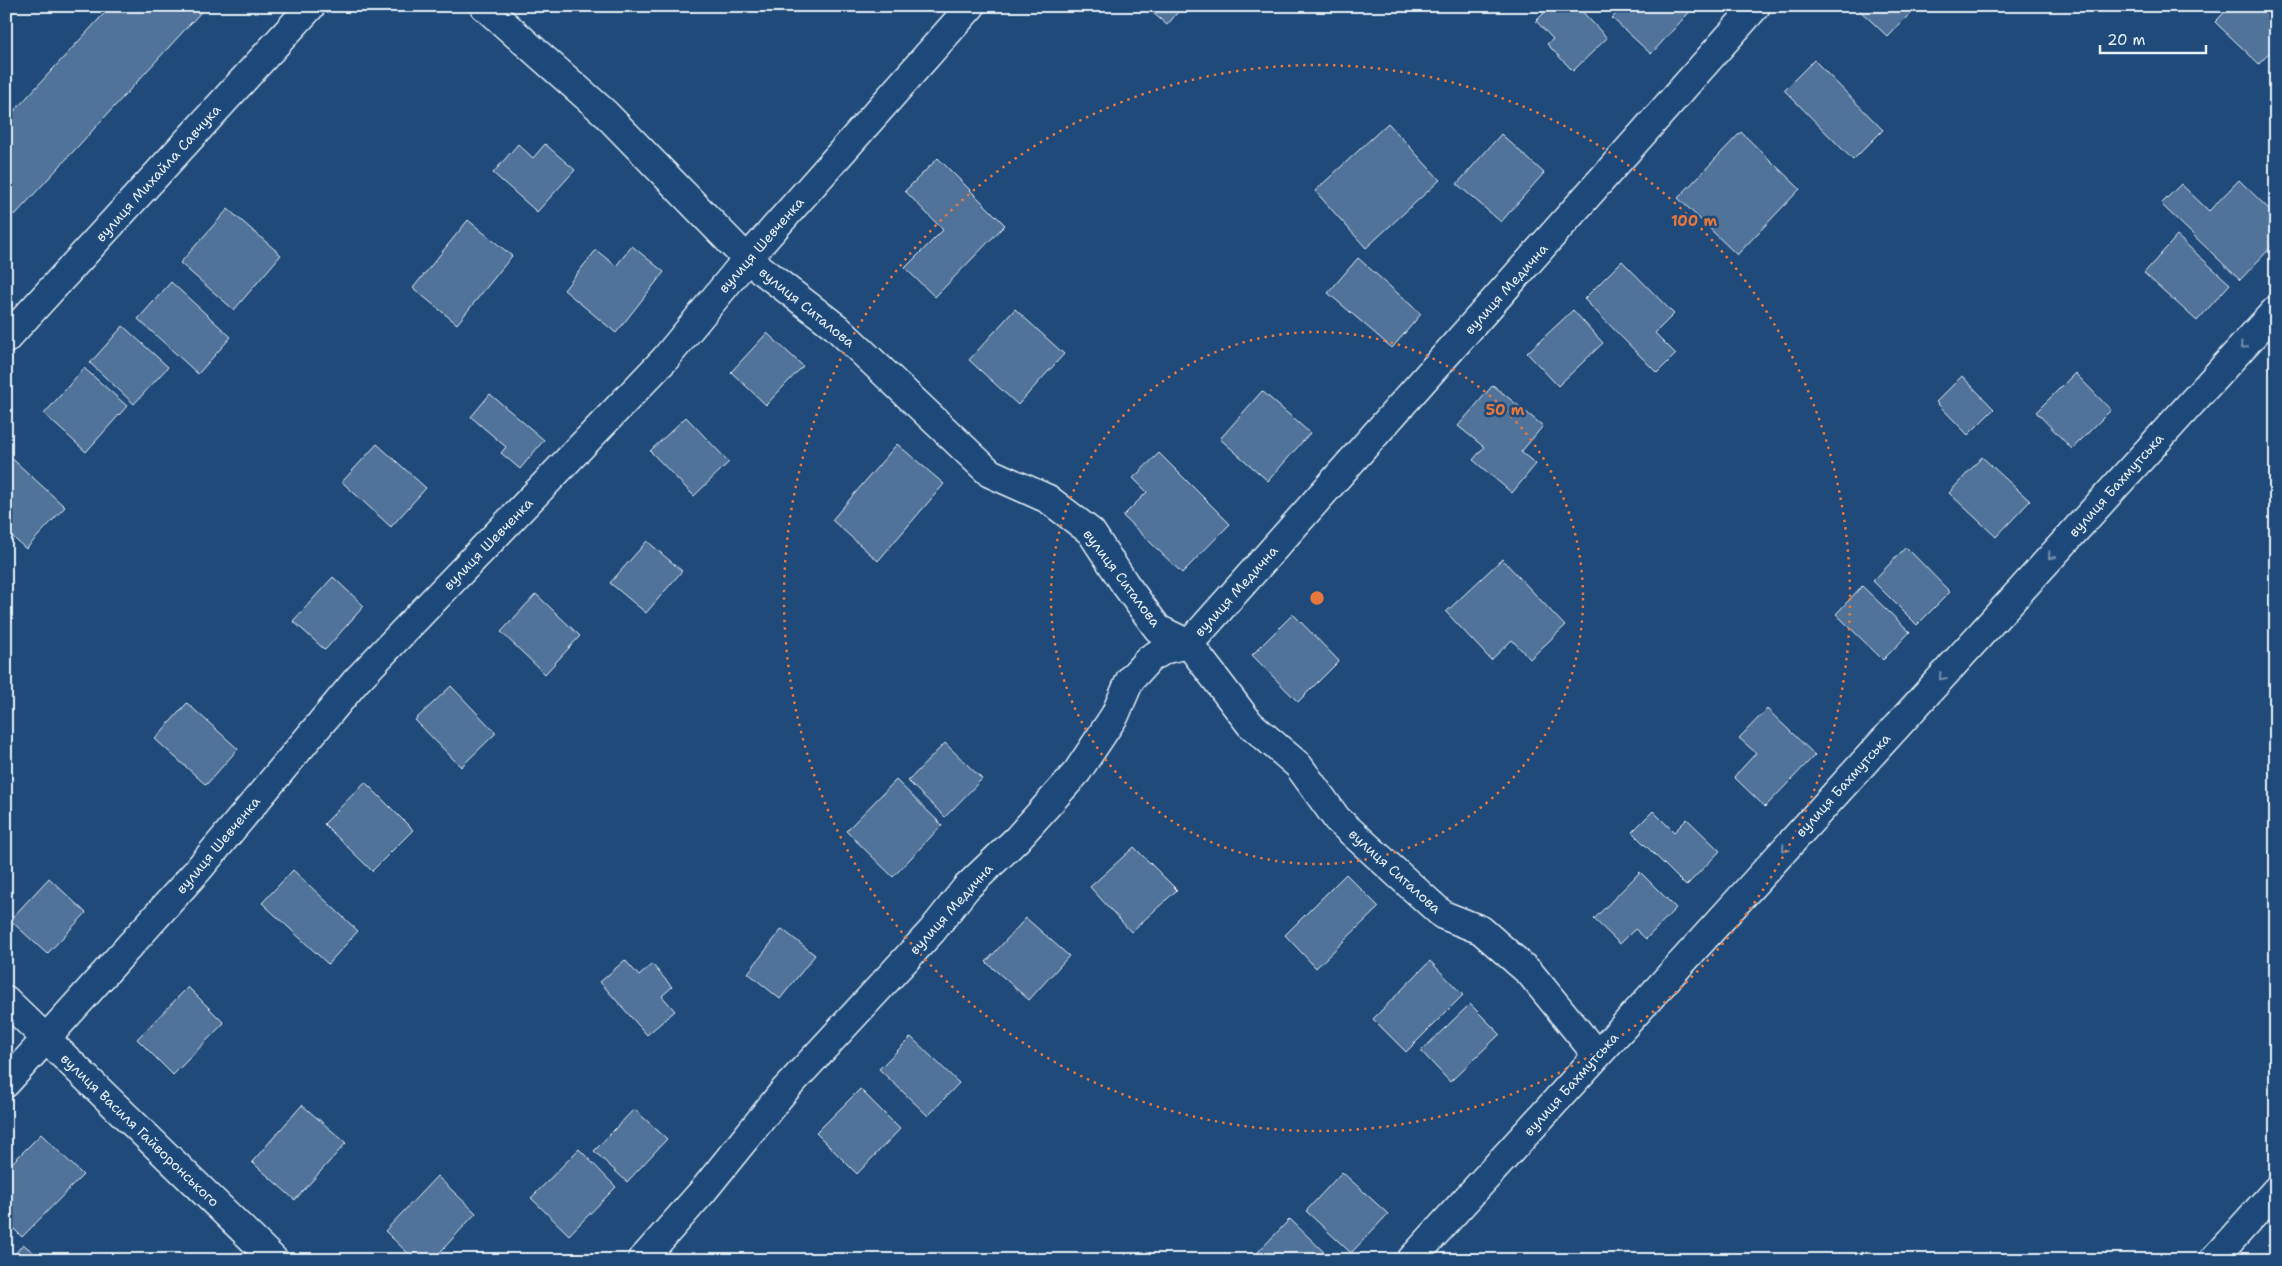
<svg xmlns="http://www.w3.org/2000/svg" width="2282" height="1266" viewBox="0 0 2282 1266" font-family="'Shantell Sans',sans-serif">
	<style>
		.building { fill: #517399; stroke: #e8f1f8 }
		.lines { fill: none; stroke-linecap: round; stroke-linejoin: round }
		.street-casing { stroke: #e8f1f8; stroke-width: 31 }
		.street { stroke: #1f4a7a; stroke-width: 28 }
		.oneway { stroke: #6f8dac }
		.ring { fill: none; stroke: #e8773b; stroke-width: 2.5; stroke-dasharray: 2.5 5 }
		.labels { text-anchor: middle; stroke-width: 5; stroke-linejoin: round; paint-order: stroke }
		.street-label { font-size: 14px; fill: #e8f1f8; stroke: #1f4a7a }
		.centre { fill: #e8773b; stroke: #1f4a7a; stroke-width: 2.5 }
		.ring-label { font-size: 15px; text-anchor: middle; font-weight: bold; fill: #e8773b; stroke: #1f4a7a; stroke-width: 5; stroke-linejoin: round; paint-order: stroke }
	</style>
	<rect width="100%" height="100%" fill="#1f4a7a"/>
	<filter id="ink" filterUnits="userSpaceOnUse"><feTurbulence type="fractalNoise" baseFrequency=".02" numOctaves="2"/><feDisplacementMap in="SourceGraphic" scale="10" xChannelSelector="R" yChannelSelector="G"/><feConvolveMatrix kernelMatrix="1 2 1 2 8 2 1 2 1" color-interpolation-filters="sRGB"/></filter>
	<g filter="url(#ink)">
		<path class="building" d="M111,6H197L202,11L15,215L6,207V120Z
			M1145,6H1183L1167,25Z
			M1551,6H1577L1607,38L1573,71L1547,44L1553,39L1536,21Z
			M1623,6H1695L1651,54L1612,18Z
			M1855,6H1917L1888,37Z
			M2231,6H2244L2248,10L2251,6H2276V46L2259,64L2215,22Z
			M1814,60L1883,130L1853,160L1784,90Z
			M1388,123L1440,180L1366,248L1315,191Z
			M1741,132L1800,189L1737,255L1678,198Z
			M1501,134L1544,173L1501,222L1457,184Z
			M518,144L533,158L545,144L575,170L537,212L493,173Z
			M938,158L1005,225L935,297L905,268L943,230L905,191Z
			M2239,180L2276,216V242L2240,280L2161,204L2181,184L2209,211Z
			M228,209L281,255L234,310L180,263Z
			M468,220L512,256L457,324L413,288Z
			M2177,236L2230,284L2197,321L2144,273Z
			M632,246L664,272L616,333L564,290L596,250L616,266Z
			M1358,258L1421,314L1392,348L1328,293Z
			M1622,261L1674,314L1655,333L1676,354L1657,373L1584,299Z
			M171,282L231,337L198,374L138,319Z
			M1015,309L1064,354L1018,405L969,360Z
			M1573,310L1603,343L1558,386L1527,353Z
			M123,326L168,367L134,404L90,363Z
			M767,333L803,366L766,405L731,372Z
			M84,368L127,406L86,452L44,414Z
			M2075,373L2111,410L2072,449L2036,412Z
			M1962,376L1994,409L1968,435L1936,402Z
			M1493,385L1543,426L1521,452L1536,464L1512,493L1473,460L1484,447L1458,426Z
			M1262,391L1310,433L1268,481L1220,439Z
			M490,394L544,440L520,469L501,453L506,447L471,417Z
			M686,417L729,462L694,496L650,451Z
			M377,444L426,488L391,527L342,482Z
			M897,444L944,484L878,561L832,520Z
			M6,453L65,507L26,549L6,531Z
			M1159,453L1230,524L1182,573L1123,516L1147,492L1133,478Z
			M1982,457L2030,501L1996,537L1949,493Z
			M647,541L682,571L646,613L610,583Z
			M1906,547L1950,592L1917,625L1873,581Z
			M1502,559L1565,626L1530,659L1512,640L1491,660L1446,612Z
			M333,577L364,606L325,650L293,621Z
			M1862,586L1910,632L1883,660L1836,614Z
			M536,594L580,636L545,674L501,632Z
			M1293,614L1339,661L1298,702L1252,655Z
			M451,686L496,733L461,767L415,720Z
			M187,703L238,749L206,785L155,739Z
			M1767,709L1815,755L1765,807L1734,777L1756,753L1739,738Z
			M945,743L982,779L945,817L908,781Z
			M896,780L942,825L893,877L846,831Z
			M365,782L413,830L372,871L324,824Z
			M1653,811L1674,832L1687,819L1720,851L1686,886L1632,832Z
			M1134,847L1177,890L1131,932L1090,887Z
			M293,870L358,931L328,964L262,903Z
			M1640,872L1676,908L1646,939L1635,929L1620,944L1594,919Z
			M1346,874L1379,907L1316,968L1285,935Z
			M49,878L86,913L47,954L10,920Z
			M1026,918L1069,956L1029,1000L986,962Z
			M782,929L815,955L780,999L748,973Z
			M625,960L639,976L652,964L672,987L662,996L675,1011L647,1035L600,982Z
			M1430,961L1463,995L1406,1052L1373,1019Z
			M188,987L224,1023L173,1075L137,1039Z
			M1470,1004L1500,1034L1450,1082L1421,1051Z
			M911,1037L959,1083L928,1116L879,1069Z
			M860,1089L900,1129L857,1174L816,1133Z
			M302,1105L346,1143L295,1200L252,1162Z
			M634,1109L667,1139L627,1182L594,1151Z
			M41,1134L83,1175L22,1237L6,1221V1169Z
			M579,1149L616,1187L569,1235L531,1198Z
			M1342,1172L1388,1214L1351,1253L1306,1211Z
			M437,1176L476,1213L433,1260H415L385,1231Z
			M1290,1219L1332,1260H1263L1257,1253Z
			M23,1244L43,1260H10Z"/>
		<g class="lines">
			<g class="street-casing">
				<path id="street" d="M484,6L605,113L747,259L836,327L990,473L1048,499L1091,532L1125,584L1158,629L1189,644L1250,724L1298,765L1337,819L1443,915L1481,930L1530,973L1597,1055
					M6,339L311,6
					M6,1000L274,1260
					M6,1083L197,871L356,681L665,359L747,259L971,6
					M642,1260L703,1191L783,1092L932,931L966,888L1017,839L1077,772L1115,715L1130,680L1149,659L1166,649L1189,644L1756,6
					M1411,1260L2276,310
					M2213,1260L2276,1190"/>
			</g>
			<use href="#street" class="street"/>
		</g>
		<defs><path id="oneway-chevron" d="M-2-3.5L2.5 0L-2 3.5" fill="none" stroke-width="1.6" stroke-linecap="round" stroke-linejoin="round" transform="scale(1.25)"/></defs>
		<g class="oneway">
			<use href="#oneway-chevron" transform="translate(2243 346) rotate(132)"/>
			<use href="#oneway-chevron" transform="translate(2051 556) rotate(132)"/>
			<use href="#oneway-chevron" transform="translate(1942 677) rotate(132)"/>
			<use href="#oneway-chevron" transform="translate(1785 849) rotate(132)"/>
		</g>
	</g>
	<g class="ring">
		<circle cx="1317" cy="598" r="266"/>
		<circle cx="1317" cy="598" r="533"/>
	</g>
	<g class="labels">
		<g class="street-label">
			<text transform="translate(158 173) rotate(-48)" y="5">вулиця Михайла Савчука</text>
			<text transform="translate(761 245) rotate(-49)" y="5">вулиця Шевченка</text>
			<text transform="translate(1506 289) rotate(-48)" y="5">вулиця Медична</text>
			<text transform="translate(807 307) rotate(39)" y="5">вулиця Ситалова</text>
			<text transform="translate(2116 485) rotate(-48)" y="5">вулиця Бахмутська</text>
			<text transform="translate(488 544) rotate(-46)" y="5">вулиця Шевченка</text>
			<text transform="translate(1122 578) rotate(53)" y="5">вулиця Ситалова</text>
			<text transform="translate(1236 591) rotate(-48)" y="5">вулиця Медична</text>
			<text transform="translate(1843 785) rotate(-48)" y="5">вулиця Бахмутська</text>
			<text transform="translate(218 845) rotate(-50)" y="5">вулиця Шевченка</text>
			<text transform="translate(1395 871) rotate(42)" y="5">вулиця Ситалова</text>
			<text transform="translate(951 909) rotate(-48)" y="5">вулиця Медична</text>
			<text transform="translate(1571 1084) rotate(-48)" y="5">вулиця Бахмутська</text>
			<text transform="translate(140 1130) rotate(44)" y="5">вулиця Василя Гайворонського</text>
		</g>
	</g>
	<circle cx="1317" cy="598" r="8" class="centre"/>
	<g class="ring-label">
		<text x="1694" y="226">100 m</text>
		<text x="1505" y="415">50 m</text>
	</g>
	<rect width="2282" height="1266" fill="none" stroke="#1f4a7a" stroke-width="25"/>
	<rect x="12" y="12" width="2257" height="1241" fill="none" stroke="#e8f1f8" stroke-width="2" filter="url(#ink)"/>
	<path d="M2100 45v8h106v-8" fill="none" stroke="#e8f1f8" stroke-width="2.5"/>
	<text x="2107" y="45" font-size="15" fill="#e8f1f8" stroke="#1f4a7a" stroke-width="4" paint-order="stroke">20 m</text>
</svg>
